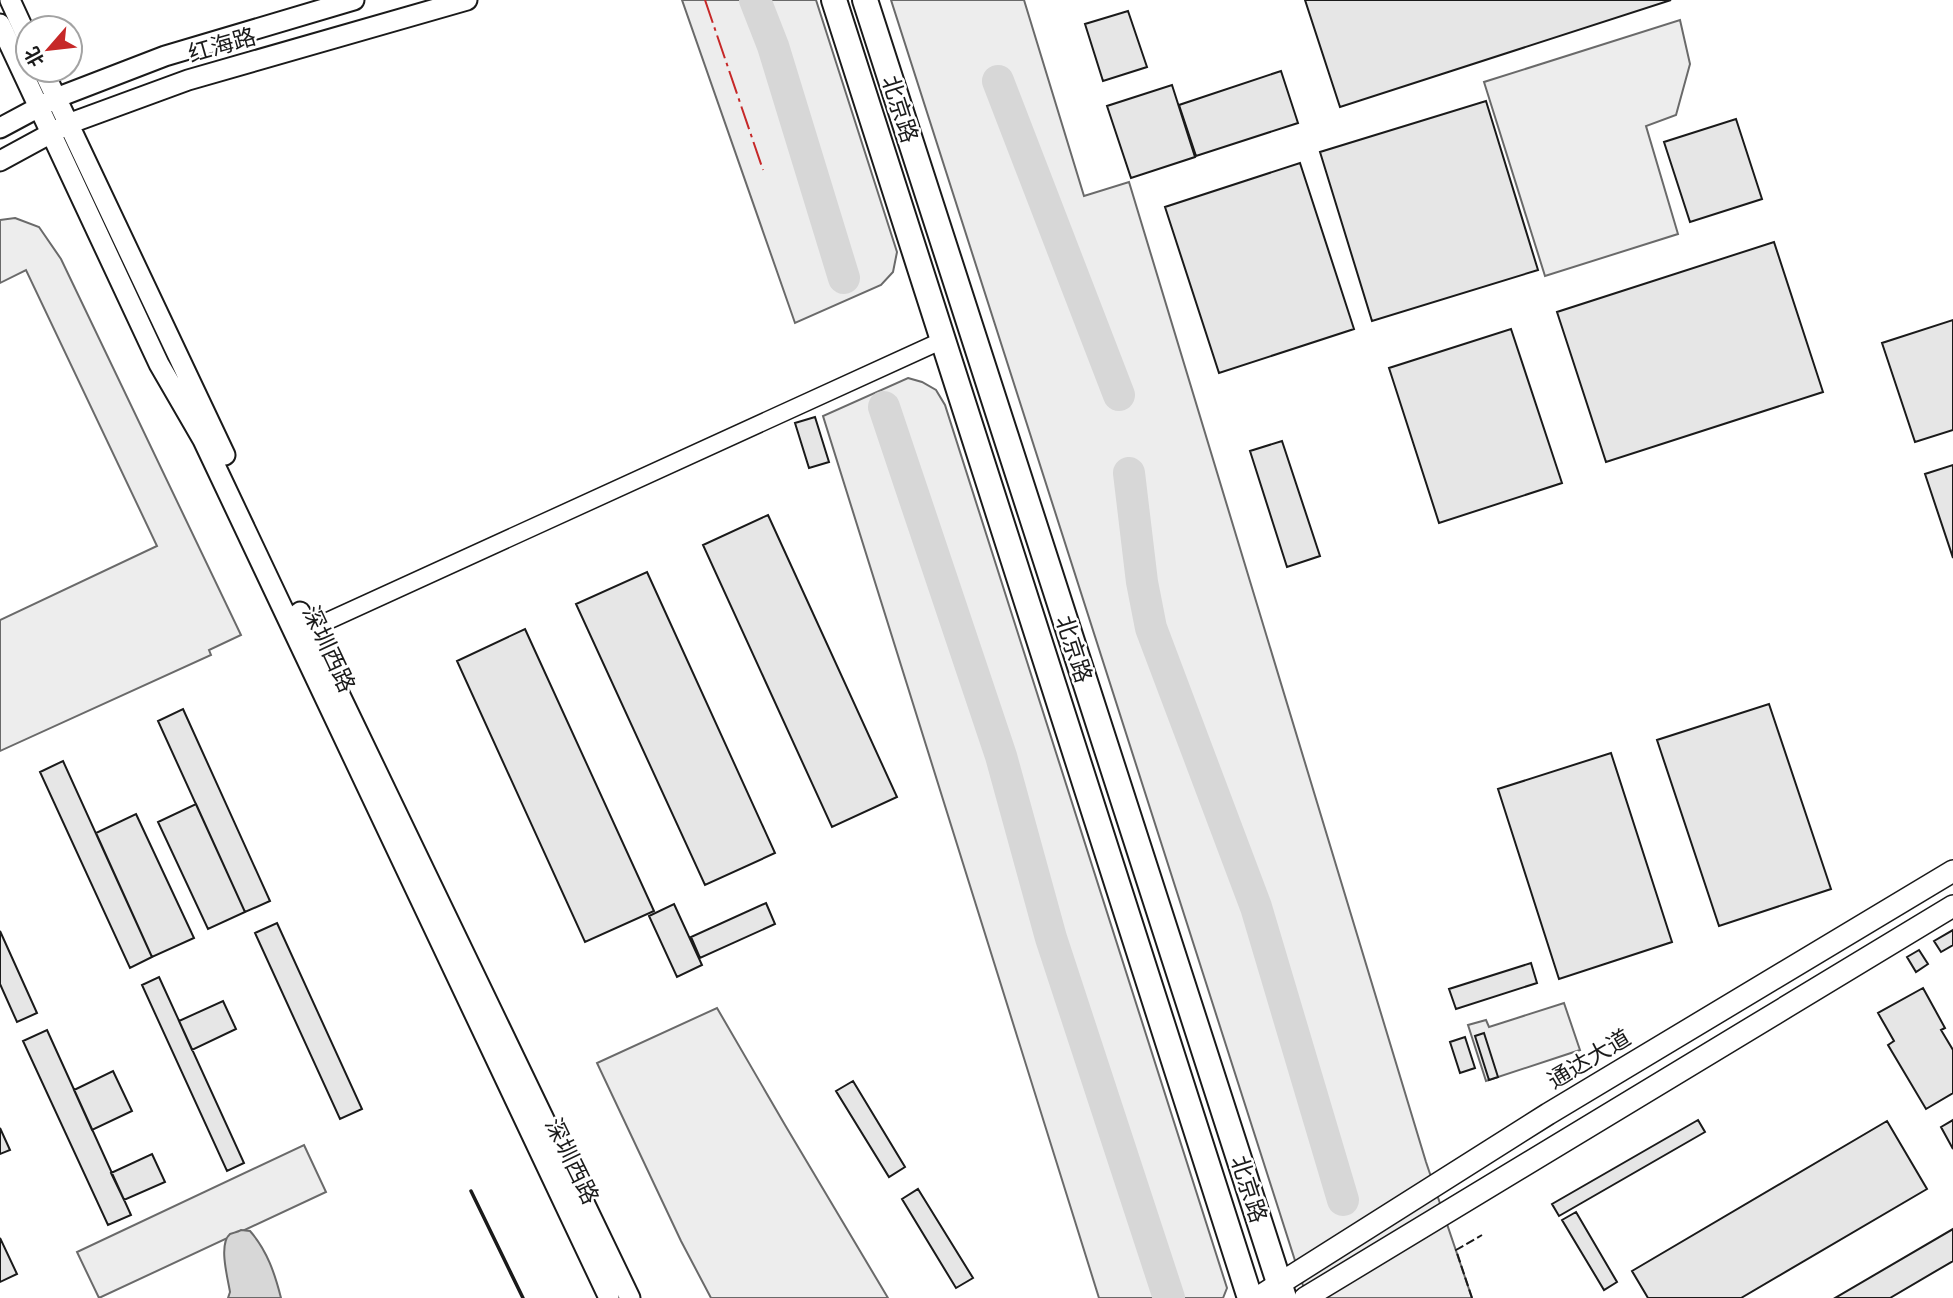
<svg xmlns="http://www.w3.org/2000/svg" width="1953" height="1298" viewBox="0 0 1953 1298" font-family="Barlow,'Noto Sans SC',sans-serif">
	<style>
		.built { fill: #ededed; stroke: #6a6a6a; stroke-width: 2 }
		.water { fill: #d7d7d7; stroke: #6a6a6a; stroke-width: 2 }
		.lines { fill: none; stroke-linecap: round; stroke-linejoin: round }
		.river { stroke: #d7d7d7; stroke-width: 32 }
		.building { fill: #e6e6e6; stroke: #1a1a1a; stroke-width: 2 }
		.minor-casing { stroke: #1a1a1a; stroke-width: 19 }
		.tertiary-casing { stroke: #1a1a1a; stroke-width: 23 }
		.secondary-casing { stroke: #1a1a1a; stroke-width: 24 }
		.primary-casing { stroke: #1a1a1a; stroke-width: 28 }
		.minor { stroke: #fff; stroke-width: 16 }
		.tertiary { stroke: #fff; stroke-width: 19 }
		.secondary { stroke: #fff; stroke-width: 21 }
		.primary { stroke: #fff; stroke-width: 24 }
		.fence { stroke: #1a1a1a; stroke-width: 2; stroke-dasharray: 9 3.5; stroke-linecap: butt }
		.wall { stroke: #1a1a1a; stroke-width: 3.5 }
		.power { stroke: #c62828; stroke-width: 2; stroke-dasharray: 24 5 3.5 5; stroke-linecap: butt }
		.labels { text-anchor: middle; stroke-width: 5; stroke-linejoin: round; paint-order: stroke }
		.street-label { font-size: 23px; fill: #1a1a1a; stroke: #fff }
	</style>
	<rect width="100%" height="100%" fill="#fff"/>
	<path class="built" d="M682,0H816L897,252L893,272L881,285L795,323Z
		M891,0H1024L1084,196L1129,182L1426,1162L1472,1298H1307Z
		M1680,20L1690,64L1676,115L1646,126L1678,234L1545,276L1484,82Z
		M15,218L39,227L61,259L241,635L209,650L211,655L0,751V620L157,546L26,270L0,283V220Z
		M908,378L922,382L936,390L945,405L1227,1288L1223,1298H1099L823,416Z
		M1564,1003L1580,1050L1486,1081L1468,1025L1486,1020L1489,1027Z
		M717,1008L785,1125L888,1298H711L681,1241L597,1063Z
		M304,1145L326,1192L99,1298L77,1252Z"/>
	<path class="water" d="M241,1230L250,1231C267,1250 275,1274 281,1298H228L230,1292C228,1279 218,1244 230,1234C230,1234 240,1231 241,1230Z"/>
	<g class="lines">
		<path class="river" d="M755,0L773,46L844,278
			M998,81L1119,395
			M884,407L1001,756L1051,938L1169,1298
			M1129,473L1142,582L1151,628L1256,907L1343,1200"/>
	</g>
	<path class="building" d="M1305,0H1671L1340,107Z
		M1128,11L1147,67L1103,81L1085,24Z
		M1281,71L1298,123L1196,156L1179,105Z
		M1172,85L1195,157L1131,178L1107,106Z
		M1486,101L1538,270L1372,321L1320,152Z
		M1736,119L1762,199L1690,222L1664,142Z
		M1300,163L1354,329L1219,373L1165,207Z
		M1774,242L1823,392L1606,462L1557,312Z
		M1953,320V430L1915,442L1882,343Z
		M1511,329L1562,483L1439,523L1389,368Z
		M815,417L829,462L809,468L795,423Z
		M1282,441L1320,556L1287,567L1250,451Z
		M1953,465V558L1925,474Z
		M768,515L897,797L832,827L703,545Z
		M647,572L775,853L705,885L576,604Z
		M525,629L654,911L585,942L457,661Z
		M1769,704L1831,889L1719,926L1657,740Z
		M183,709L270,901L245,912L158,721Z
		M1611,753L1672,942L1559,979L1498,789Z
		M63,761L152,957L130,968L40,772Z
		M196,804L245,912L208,929L158,822Z
		M136,814L194,938L152,957L96,833Z
		M766,903L775,924L700,958L691,937Z
		M674,904L702,965L677,977L649,916Z
		M277,923L362,1109L340,1119L255,933Z
		M1953,930V945L1941,952L1934,941Z
		M0,931L37,1013L17,1022L0,984Z
		M1919,950L1928,964L1916,972L1907,957Z
		M1531,963L1537,983L1456,1009L1449,989Z
		M159,977L244,1163L227,1171L142,985Z
		M1923,988L1945,1028L1941,1030L1953,1050V1093L1926,1109L1888,1045L1894,1041L1878,1013Z
		M223,1001L236,1029L192,1050L179,1021Z
		M47,1030L131,1215L108,1225L23,1041Z
		M1484,1033L1498,1077L1489,1080L1475,1036Z
		M1465,1037L1475,1068L1460,1073L1450,1042Z
		M113,1071L132,1111L92,1130L74,1090Z
		M853,1081L905,1167L889,1177L836,1091Z
		M1698,1120L1705,1132L1559,1216L1552,1204Z
		M1953,1120V1149L1941,1127Z
		M1887,1121L1927,1189L1741,1298H1648L1632,1271Z
		M0,1128L10,1150L0,1154Z
		M152,1154L165,1182L124,1200L111,1173Z
		M918,1189L973,1278L956,1288L902,1199Z
		M1576,1212L1617,1282L1604,1290L1562,1220Z
		M1953,1229V1261L1890,1298H1835Z
		M0,1238L17,1274L0,1282Z"/>
	<g class="lines">
		<g class="minor-casing">
			<path id="minor" d="M308,630L943,340"/>
		</g>
		<g class="tertiary-casing">
			<path id="tertiary" d="M10,0L28,39
				M0,24L159,364L203,440L609,1298
				M43,70L225,455
				M0,128L56,98L165,56L354,0
				M0,161L68,124L188,80L467,0
				M300,612L630,1298"/>
		</g>
		<g class="secondary-casing">
			<path id="secondary" d="M1257,1298L1548,1114L1953,871
				M1305,1298L1953,906"/>
		</g>
		<g class="primary-casing">
			<path id="primary" d="M834,0L1250,1298
				M865,0L1284,1298"/>
		</g>
		<use href="#minor" class="minor"/>
		<use href="#tertiary" class="tertiary"/>
		<use href="#secondary" class="secondary"/>
		<use href="#primary" class="primary"/>
		<path class="fence" d="M1472,1298L1456,1250L1482,1235"/>
		<path class="wall" d="M471,1191L523,1298"/>
		<path class="power" d="M705,0L763,170"/>
	</g>
	<g class="labels">
		<g class="street-label">
			<text transform="translate(222 45) rotate(-16)" y="8">红海路</text>
			<text transform="translate(900 109) rotate(72)" y="8">北京路</text>
			<text transform="translate(329 649) rotate(65)" y="8">深圳西路</text>
			<text transform="translate(1074 649) rotate(72)" y="8">北京路</text>
			<text transform="translate(1589 1059) rotate(-31)" y="8">通达大道</text>
			<text transform="translate(572 1161) rotate(64)" y="8">深圳西路</text>
			<text transform="translate(1249 1189) rotate(72)" y="8">北京路</text>
		</g>
	</g>
	<g transform="translate(49 49) rotate(242)"><circle r="33" fill="#ffffff" stroke="#a3a3a3" stroke-width="2"/>
	<path d="M0-5L12 26L0 18L-12 26Z" fill="#c62828"/>
	<text y="-10" font-size="19" font-weight="bold" text-anchor="middle" fill="#1a1a1a">北</text>
	</g>
</svg>
